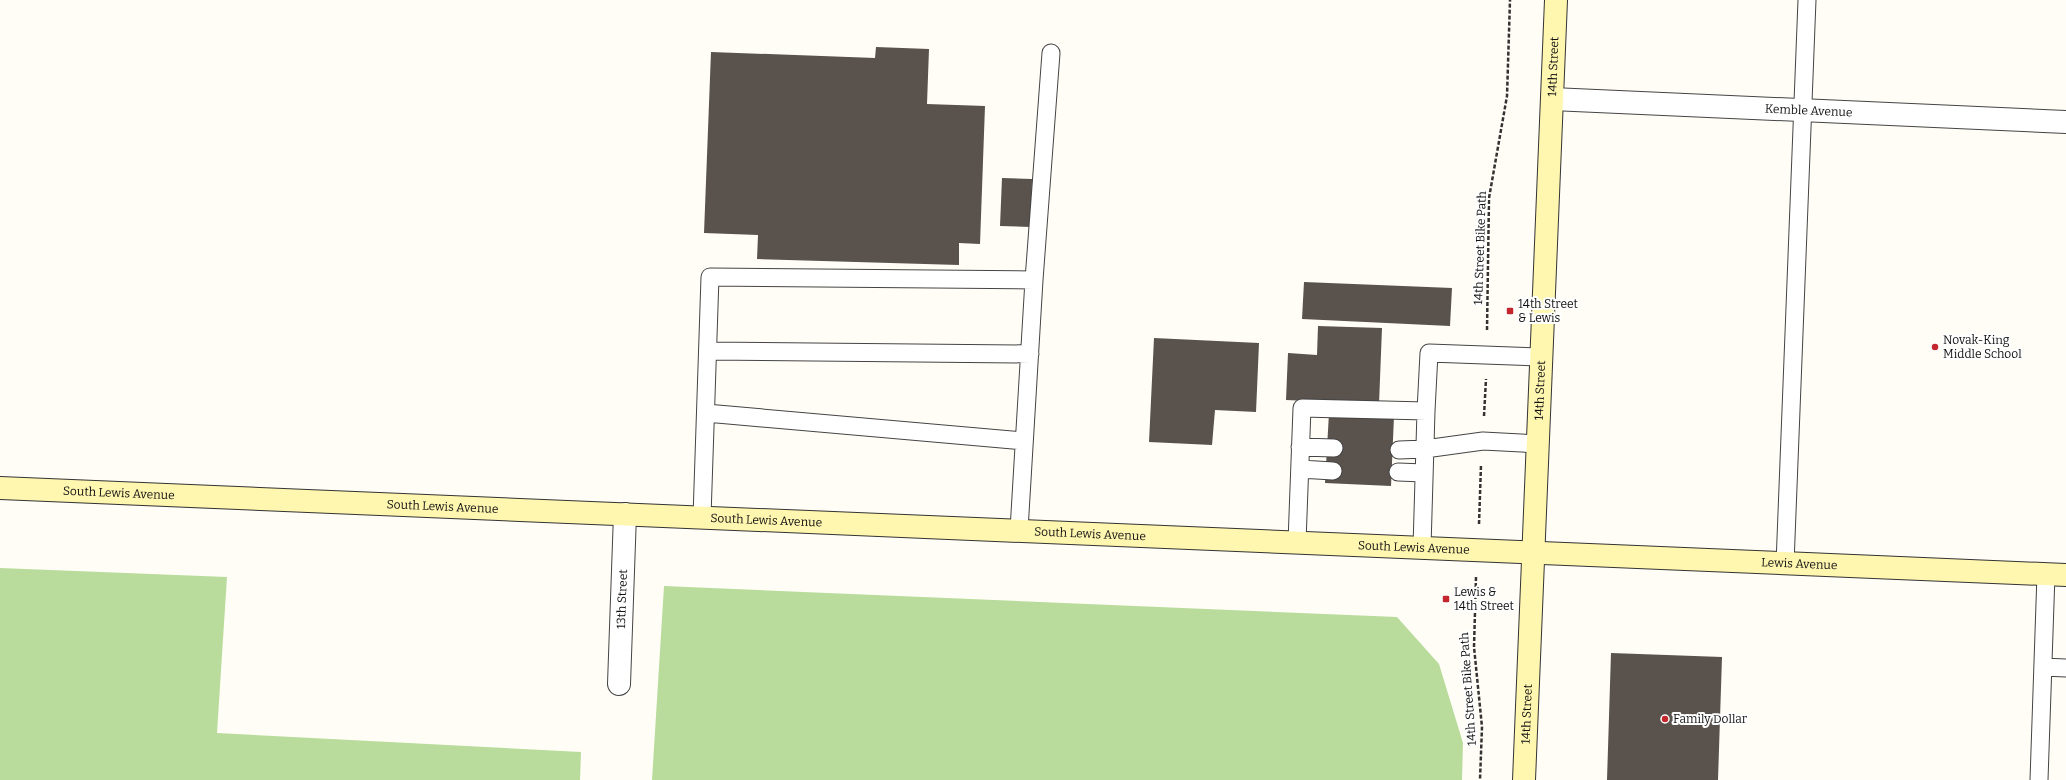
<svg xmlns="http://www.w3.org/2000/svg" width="2066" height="780" viewBox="0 0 2066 780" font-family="Bitter,serif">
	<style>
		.forest { fill: #b9dc9c }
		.building { fill: #5a524d }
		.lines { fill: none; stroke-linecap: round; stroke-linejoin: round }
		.lane-casing { stroke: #444; stroke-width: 19 }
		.street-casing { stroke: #444; stroke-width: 24 }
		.secondary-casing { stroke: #333; stroke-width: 24 }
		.path { stroke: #333; stroke-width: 2.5; stroke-dasharray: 4 2; stroke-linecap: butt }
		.lane { stroke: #fff; stroke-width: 17 }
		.street { stroke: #fff; stroke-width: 22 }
		.secondary { stroke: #fff6b0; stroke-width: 22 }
		.poi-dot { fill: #c4262e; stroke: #fff; stroke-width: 1.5 }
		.labels { text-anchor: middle; stroke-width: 4; stroke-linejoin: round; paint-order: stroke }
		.street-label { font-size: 12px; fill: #111; stroke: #fff }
		.poi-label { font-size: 12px; fill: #111; stroke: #fff; text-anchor: start }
	</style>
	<rect width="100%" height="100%" fill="#fffdf5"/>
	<path class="forest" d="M0,568L227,577L217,733L581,752L580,780H0Z
		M664,586L1397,617L1439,664L1463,743L1462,780H652Z"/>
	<path class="building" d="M876,47L929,49L927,104L985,106L980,244L959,243V265L757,259L758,235L704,233L711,52L875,58Z
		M1002,178L1032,179L1031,227L1000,226Z
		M1304,282L1452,288L1450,326L1302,319Z
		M1318,326L1382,328L1379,404L1286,400L1288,353L1317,355Z
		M1154,338L1259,343L1256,412L1215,410L1212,445L1149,442Z
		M1329,413L1394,416L1391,486L1325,483Z
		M1611,653L1722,657L1718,780H1607Z"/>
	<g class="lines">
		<g class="lane-casing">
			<path id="lane" d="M1034,280L1051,53
				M708,351L1030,354
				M1426,411L1429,353L1541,357
				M706,413L1024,441
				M1300,447L1334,448
				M1399,450L1425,449L1483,441L1538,444
				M1300,469L1333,471
				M1398,472L1424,473
				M702,517L710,277L1034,280L1019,530
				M1297,542L1302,408L1426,411L1422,547
				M1785,564L1807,0
				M2043,667L2066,668
				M2039,780L2046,574"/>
		</g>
		<g class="street-casing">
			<g id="street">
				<path id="s1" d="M1552,99L2066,122"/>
				<path id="s2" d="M619,684L625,514"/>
			</g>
		</g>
		<g class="secondary-casing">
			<g id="secondary">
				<path id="s3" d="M0,488L2066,575"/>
				<path id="s4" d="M1524,780L1556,0"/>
			</g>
		</g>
		<path class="path" d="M1487,330L1489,198L1507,96L1510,0
			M1484,416L1486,379
			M1479,524L1481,465
			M1476,577L1474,647L1482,727L1480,780"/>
		<use href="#lane" class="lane"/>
		<use href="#street" class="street"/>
		<use href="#secondary" class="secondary"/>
	</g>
	<g class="poi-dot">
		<rect x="1506" y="307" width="8" height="8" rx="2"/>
		<circle cx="1935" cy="347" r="4"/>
		<rect x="1442" y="595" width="8" height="8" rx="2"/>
		<circle cx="1665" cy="719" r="4"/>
	</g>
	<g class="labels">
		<g class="street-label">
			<text dy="4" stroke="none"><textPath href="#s4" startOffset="714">14th Street</textPath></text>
			<text dy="4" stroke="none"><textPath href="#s1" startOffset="257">Kemble Avenue</textPath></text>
			<text transform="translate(1480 248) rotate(-88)" y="4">14th Street Bike Path</text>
			<text dy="4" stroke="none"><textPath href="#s4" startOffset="390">14th Street</textPath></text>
			<text dy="4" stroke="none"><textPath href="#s3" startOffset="119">South Lewis Avenue</textPath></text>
			<text dy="4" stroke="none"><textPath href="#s3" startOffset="443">South Lewis Avenue</textPath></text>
			<text dy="4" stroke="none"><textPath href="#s3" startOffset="767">South Lewis Avenue</textPath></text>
			<text dy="4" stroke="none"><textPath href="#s3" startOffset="1091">South Lewis Avenue</textPath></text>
			<text dy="4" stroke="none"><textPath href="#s3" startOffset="1415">South Lewis Avenue</textPath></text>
			<text dy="4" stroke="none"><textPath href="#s3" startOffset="1801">Lewis Avenue</textPath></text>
			<text dy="4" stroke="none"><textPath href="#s2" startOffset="85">13th Street</textPath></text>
			<text transform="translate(1468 689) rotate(-94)" y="4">14th Street Bike Path</text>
			<text dy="4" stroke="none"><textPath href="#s4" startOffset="66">14th Street</textPath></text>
		</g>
		<g class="poi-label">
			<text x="1518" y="308">14th Street<tspan x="1518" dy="14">&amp; Lewis</tspan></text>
			<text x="1943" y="344">Novak-King<tspan x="1943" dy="14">Middle School</tspan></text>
			<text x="1454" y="596">Lewis &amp;<tspan x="1454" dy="14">14th Street</tspan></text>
			<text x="1673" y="723">Family Dollar</text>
		</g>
	</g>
</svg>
